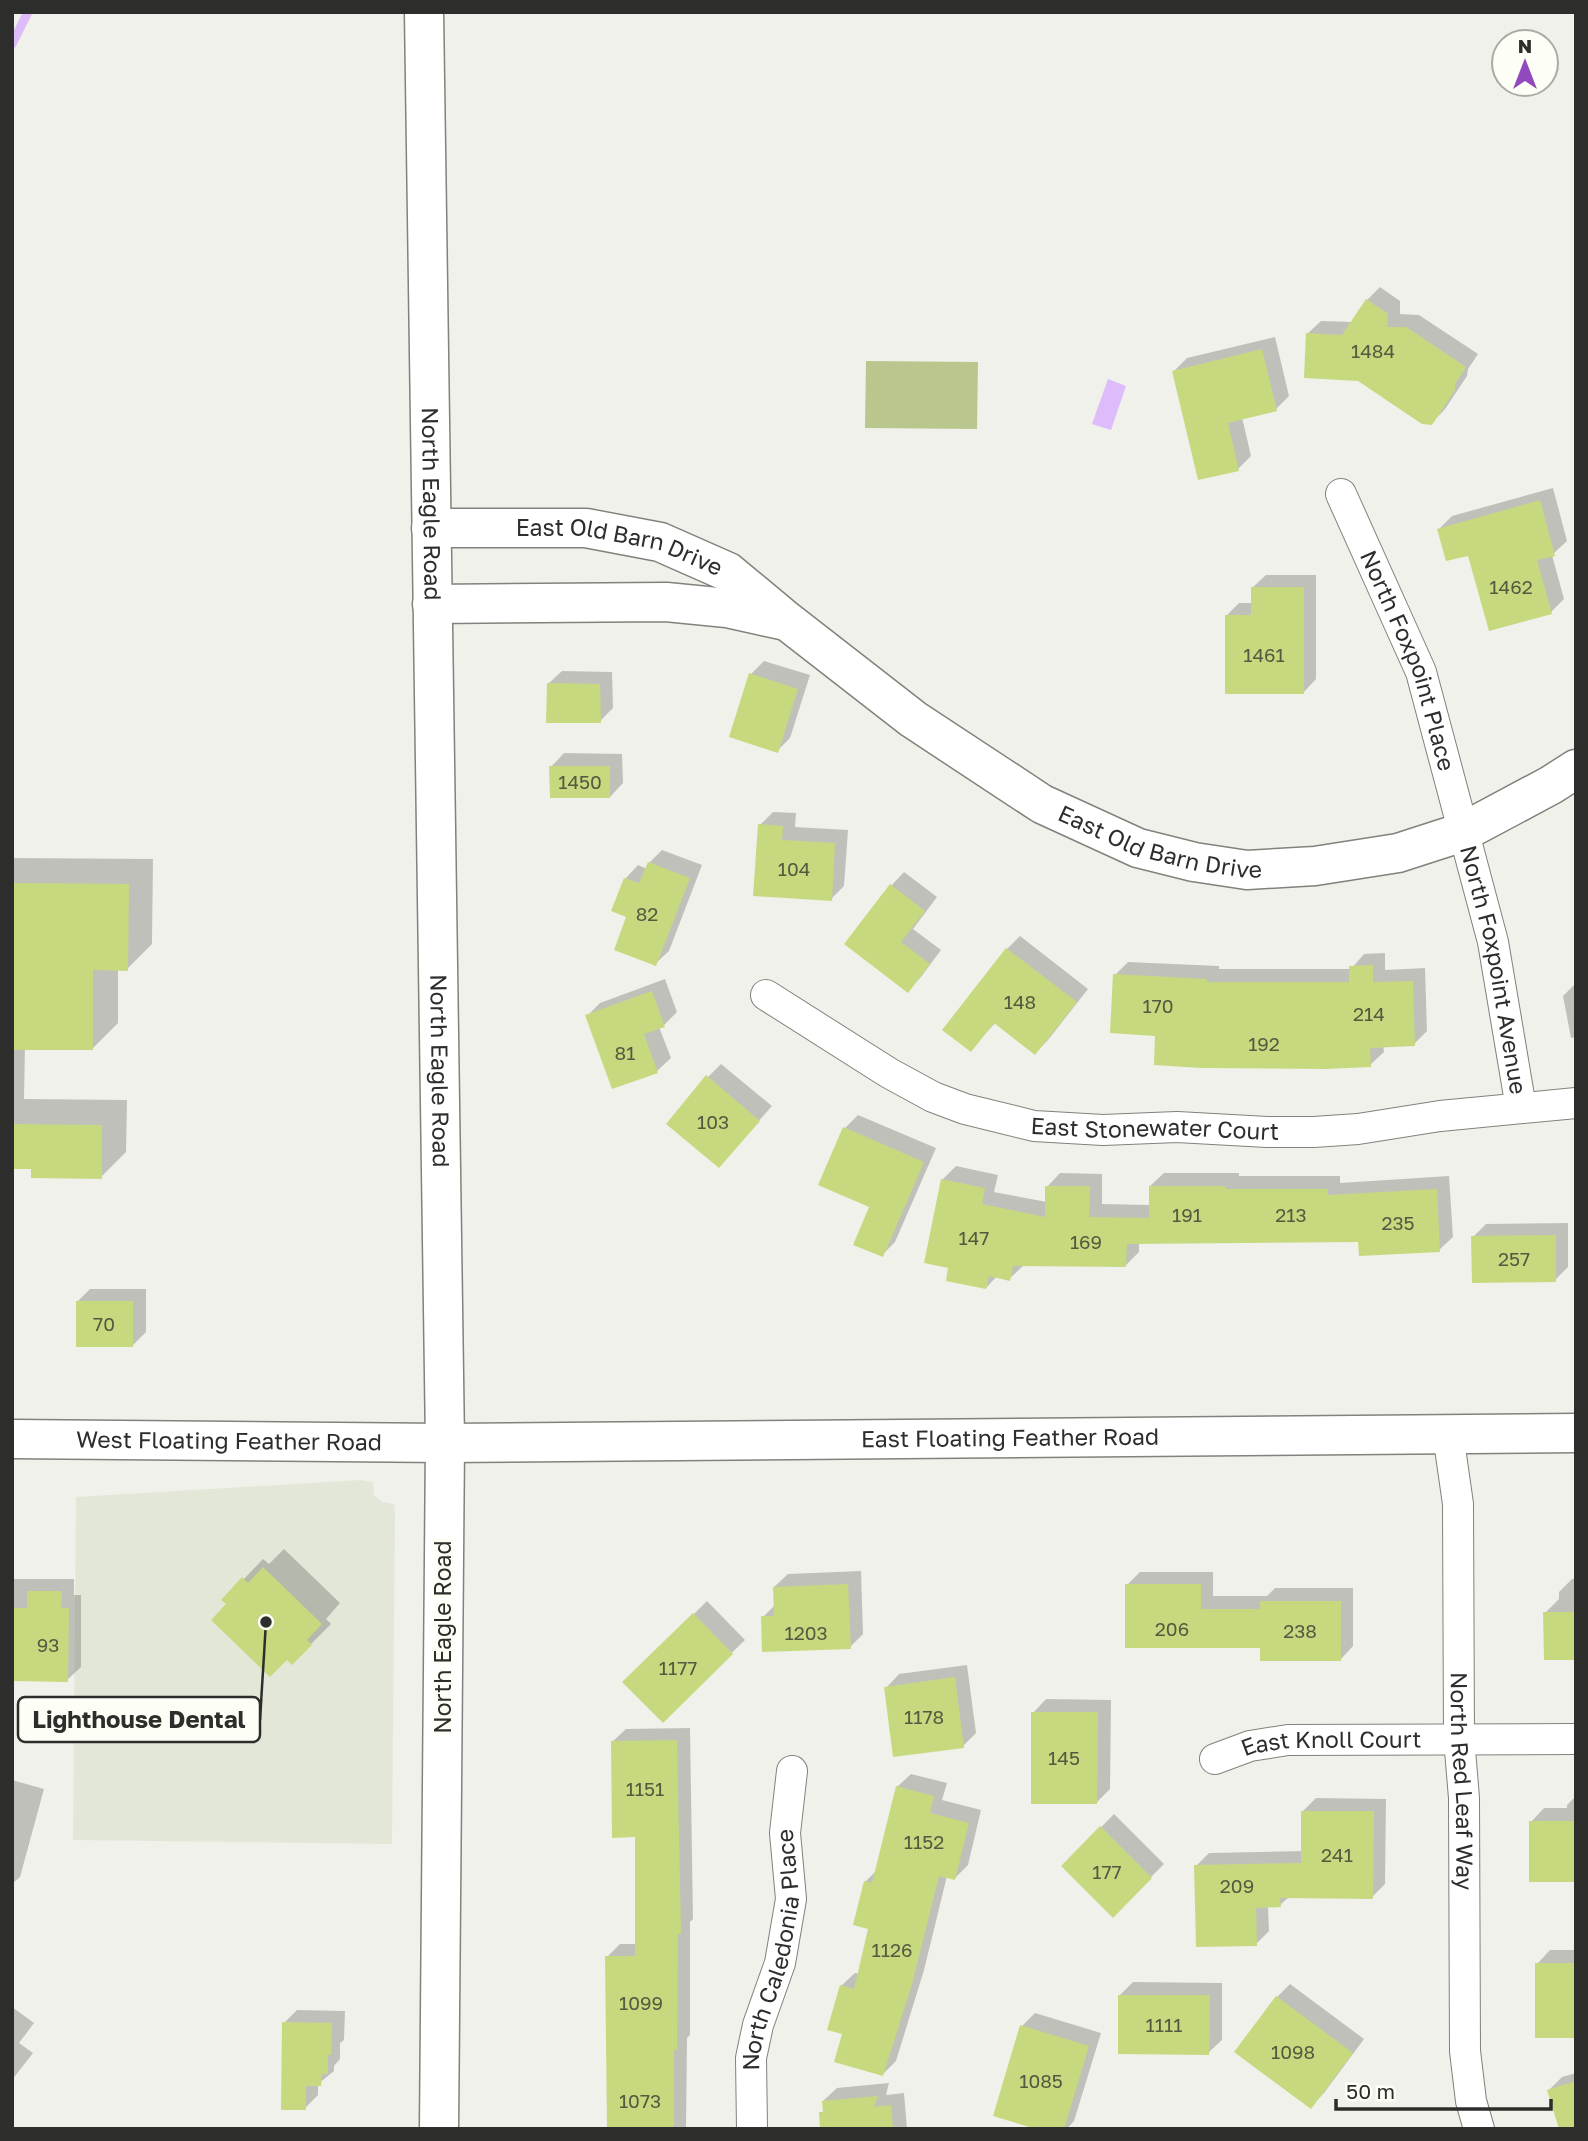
<svg xmlns="http://www.w3.org/2000/svg" width="1588" height="2141" viewBox="0 0 1588 2141" font-family="'Golos Text',sans-serif">
	<style>
		.built { fill: #e3e7d8 }
		.green { fill: #b9c68e }
		.water { fill: #debbfa }
		.shadow { fill: #0003 }
		.lines { fill: none; stroke-linecap: round; stroke-linejoin: round }
		.stream { stroke: #debbfa; stroke-width: 9 }
		.building { fill: #c7d97e }
		.minor-casing { stroke: #80827b; stroke-width: 32 }
		.tertiary-casing { stroke: #80827b; stroke-width: 41 }
		.secondary-casing { stroke: #80827b; stroke-width: 41 }
		.minor { stroke: #fff; stroke-width: 30 }
		.tertiary { stroke: #fff; stroke-width: 38 }
		.secondary { stroke: #fff; stroke-width: 38 }
		.labels { text-anchor: middle; stroke-width: 7; stroke-linejoin: round; paint-order: stroke }
		.number-label { font-size: 19px; fill: #545940 }
		.street-label { font-size: 23px; fill: #2d2e2b; stroke: #fdfff7 }
		.leader { fill: none; stroke: #2d2e2b; stroke-width: 2.5 }
		.callout-dot { fill: #2d2e2b; stroke: #fdfff7; stroke-width: 2.5 }
		.callout { fill: #fdfff7; stroke: #2d2e2b; stroke-width: 2.5 }
		.callout-label { font-size: 24px; text-anchor: middle; font-weight: bold; fill: #2d2e2b }
	</style>
	<rect width="100%" height="100%" fill="#f0f1ea"/>
	<path class="built" d="M361,1480L373,1482L374,1495L382,1502L394,1504L395,1514L392,1844L73,1840L76,1497Z"/>
	<path class="green" d="M866,361L978,362L977,429L865,428Z"/>
	<path class="water" d="M1108,379L1126,386L1111,430L1092,424Z"/>
	<path class="shadow" d="M1380,287L1400,301V314L1419,315L1478,354L1468,369L1467,376L1445,409L1432,423L1307,334L1321,321L1352,322L1367,300Z
		M1275,337L1289,396L1276,409L1242,417L1251,456L1238,469L1174,371L1187,358Z
		M1553,488L1567,541L1552,555L1564,599L1551,612L1469,553L1439,529L1452,516Z
		M1266,575H1316V679L1303,693L1226,616L1239,603H1252V588Z
		M764,661L810,675L790,738L777,751L751,674Z
		M562,671L612,672L613,708L600,721L548,684Z
		M564,753L622,754L623,783L610,797L551,767Z
		M773,812L796,813L795,827L848,830L844,886L831,899L760,825Z
		M662,850L702,865L669,951L655,964L629,915L625,879L638,865L647,869L649,863Z
		M12,858L153,859L152,944L127,969H118V1023L93,1048H25L24,1099L127,1100L126,1152L101,1177L33,1168H12Z
		M904,872L937,897L913,929L941,950L921,977L908,991L891,886Z
		M1020,936L1088,989L1048,1040L1035,1053L996,1022L971,1050L1007,949Z
		M1385,953V970L1425,968L1427,1031L1414,1044L1383,1045L1384,1052L1370,1065L1157,1034L1115,975L1128,962L1219,966V969H1351L1364,954Z
		M1576,976V1037L1571,1038L1563,996L1575,984L1574,978Z
		M665,979L677,1012L664,1025L659,1027L671,1058L657,1071L613,1087L587,1016L600,1003Z
		M721,1064L772,1106L719,1166L708,1077Z
		M858,1115L936,1148L895,1242L882,1255L872,1206L845,1128Z
		M956,1166L998,1175L994,1192L1047,1202V1187L1060,1173L1102,1174V1204L1150,1205V1186L1164,1173H1239V1176H1340V1183L1449,1176L1453,1237L1439,1250L1360,1240L1139,1242V1252L1126,1265L1023,1266L1009,1279L997,1276L986,1288L950,1266L943,1179Z
		M1568,1223V1267L1555,1280L1473,1237L1486,1224Z
		M90,1289H146V1332L133,1345L77,1302Z
		M284,1549L340,1603L326,1619L331,1624L292,1663L228,1604L244,1579L263,1559L269,1564Z
		M861,1571L863,1634L850,1647L763,1617L775,1605L774,1587L788,1574Z
		M1140,1572H1213V1596H1267L1275,1588H1353V1646L1340,1660L1261,1647L1127,1585Z
		M12,1579H74V1595H81V1667L67,1680L12,1679Z
		M1572,1579H1576V1658L1545,1613L1559,1599V1592Z
		M707,1601L745,1640L663,1720L625,1682Z
		M967,1665L976,1733L963,1746L886,1688L899,1674Z
		M1046,1699L1111,1700L1110,1789L1097,1802L1033,1713Z
		M690,1728L693,1919L690,1922V2035L687,2038L686,2129H608L607,1957L620,1944H637V1835L612,1742L626,1729Z
		M911,1774L947,1783L942,1800L981,1810L968,1865L955,1878L947,1876L924,1970L896,2061L883,2074L844,2033L841,1986L855,1973L859,1974L870,1928L865,1882L877,1870L897,1787Z
		M12,1780L44,1789L20,1877L12,1884Z
		M1576,1796V1880L1531,1822L1544,1808H1567V1805Z
		M1316,1798L1386,1799L1385,1884L1372,1897H1289L1280,1905L1268,1906L1269,1931L1256,1944L1196,1866L1209,1853L1303,1851V1811Z
		M1114,1814L1164,1864L1113,1915L1063,1866Z
		M1550,1950H1576V2036L1537,1964Z
		M1133,1982L1222,1983V2040L1208,2053L1120,1995Z
		M1290,1984L1364,2039L1324,2093L1311,2106L1277,1997Z
		M12,2007L34,2023L19,2043L33,2053L12,2080Z
		M297,2010L345,2011L344,2040L340,2043V2059L334,2066V2071L318,2084V2095L305,2108L284,2023Z
		M1035,2013L1101,2033L1074,2121L1067,2129H1042L1022,2026Z
		M1576,2073V2129L1549,2090L1562,2077Z
		M889,2083L886,2095L904,2093L907,2129H826L823,2101L837,2088Z"/>
	<g class="lines">
		<path class="stream" d="M12,44L28,12"/>
	</g>
	<path class="building" d="M1366,299L1388,314L1387,327H1406L1466,367L1455,384V390L1432,425L1422,424L1358,381L1304,378L1306,333L1342,335Z
		M1262,349L1277,411L1228,423L1239,471L1198,480L1172,371Z
		M1540,500L1555,556L1537,560L1552,614L1489,631L1468,556L1446,561L1437,529Z
		M1251,587H1304V694H1225V615H1251Z
		M749,673L798,689L778,753L729,737Z
		M547,683L600,684L601,723H546Z
		M549,766H610V798H550Z
		M758,824L783,826L782,840L835,843L832,901L753,896Z
		M648,862L690,878L656,966L614,950L626,917L611,911L624,878L639,883Z
		M12,883L129,884L128,971L93,970V1050H12Z
		M890,884L925,911L901,942L930,964L908,993L844,944Z
		M1006,948L1077,1002L1035,1055L994,1023L971,1052L942,1030Z
		M1373,965V982L1413,981L1415,1046L1370,1048L1371,1067L1326,1069L1201,1068L1154,1065L1155,1036L1110,1033L1113,974L1207,979V982H1349V966Z
		M652,991L665,1027L644,1034L658,1073L612,1089L585,1015Z
		M706,1075L760,1121L719,1168L666,1124Z
		M12,1124L102,1125V1179L31,1178V1169H12Z
		M843,1127L924,1162L883,1257L853,1245L869,1207L818,1185Z
		M941,1179L985,1188L982,1204L1045,1217V1186H1090L1089,1217L1149,1218V1186H1226V1189H1328V1195L1437,1189L1440,1252L1359,1256L1358,1242L1127,1244L1126,1267L1013,1266L1010,1281L989,1276L986,1289L946,1281L948,1268L924,1263Z
		M1556,1235V1282L1472,1283L1471,1236Z
		M76,1301H133V1347H76Z
		M263,1567L322,1624L307,1640L312,1645L292,1665L287,1660L270,1677L211,1620L226,1604L221,1600L242,1577L248,1583Z
		M848,1584L851,1649L762,1652L761,1616H774L773,1587Z
		M1125,1584H1201V1609H1260V1601H1341V1661H1260V1648H1125Z
		M27,1591H62L61,1608H69L68,1682L12,1681V1608H27Z
		M1543,1612H1576V1660H1544Z
		M693,1613L733,1654L663,1723L622,1682Z
		M955,1677L964,1748L893,1757L884,1687Z
		M1031,1712H1098L1097,1804H1031Z
		M677,1740L681,1934H678L677,2050H674V2129H607L605,1956H635V1837L612,1838L611,1741Z
		M896,1786L934,1796L930,1813L969,1823L955,1880L939,1876L912,1984L883,2076L834,2062L842,2034L827,2030L840,1985L854,1989L868,1929L853,1925L864,1881L872,1883Z
		M1301,1811H1374L1373,1899L1280,1898L1281,1907L1256,1908L1257,1946L1196,1947L1194,1865L1301,1863Z
		M1529,1821H1576V1882H1529Z
		M1100,1826L1152,1878L1113,1918L1061,1866Z
		M1535,1963H1576V2038H1535Z
		M1118,1995H1210L1209,2055L1118,2054Z
		M1276,1996L1353,2053L1311,2109L1234,2052Z
		M282,2022L332,2023L331,2055H328V2074H322L321,2086H306V2110H281Z
		M1020,2025L1089,2046L1064,2129H1036L993,2116Z
		M1576,2081V2129H1559L1547,2090Z
		M878,2096L874,2107L891,2105L893,2129H820L819,2112H823L822,2101Z"/>
	<g class="lines">
		<g class="minor-casing">
			<g id="minor">
				<path id="s1" d="M1341,494L1421,672L1493,942L1521,1108"/>
				<path id="s2" d="M766,995L889,1073L933,1097L965,1109L1034,1126L1103,1130L1177,1127L1267,1132H1314L1358,1129L1440,1116L1576,1103"/>
				<path id="s3" d="M1448,1434L1458,1504L1459,1738L1464,1798L1465,2051L1471,2101L1479,2129"/>
				<path id="s4" d="M1215,1759L1250,1746L1288,1740L1576,1739"/>
				<path id="s5" d="M752,2129L751,2058L758,2025L780,1963L791,1899L785,1833L792,1771"/>
			</g>
		</g>
		<g class="tertiary-casing">
			<g id="tertiary">
				<path id="s6" d="M431,528H586L660,542L728,572L787,621L913,719L1042,804L1138,848L1194,862L1247,870L1315,866L1398,853L1463,832L1551,785L1576,769"/>
				<path d="M432,604L666,602L727,608L781,620"/>
			</g>
		</g>
		<g class="secondary-casing">
			<g id="secondary">
				<path id="s7" d="M424,12L445,1443L439,2129"/>
				<path id="s8" d="M12,1439L445,1443L1576,1433"/>
			</g>
		</g>
		<use href="#minor" class="minor"/>
		<use href="#tertiary" class="tertiary"/>
		<use href="#secondary" class="secondary"/>
	</g>
	<g class="labels">
		<g class="number-label">
			<text x="1373" y="358">1484</text>
			<text x="1511" y="594">1462</text>
			<text x="1264" y="662">1461</text>
			<text x="580" y="789">1450</text>
			<text x="794" y="876">104</text>
			<text x="647" y="921">82</text>
			<text x="1020" y="1009">148</text>
			<text x="1158" y="1013">170</text>
			<text x="1369" y="1021">214</text>
			<text x="1264" y="1051">192</text>
			<text x="625" y="1060">81</text>
			<text x="713" y="1129">103</text>
			<text x="1187" y="1222">191</text>
			<text x="1291" y="1222">213</text>
			<text x="1398" y="1230">235</text>
			<text x="974" y="1245">147</text>
			<text x="1086" y="1249">169</text>
			<text x="1514" y="1266">257</text>
			<text x="104" y="1331">70</text>
			<text x="1172" y="1636">206</text>
			<text x="1300" y="1638">238</text>
			<text x="806" y="1640">1203</text>
			<text x="48" y="1652">93</text>
			<text x="678" y="1675">1177</text>
			<text x="924" y="1724">1178</text>
			<text x="1064" y="1765">145</text>
			<text x="645" y="1796">1151</text>
			<text x="924" y="1849">1152</text>
			<text x="1337" y="1862">241</text>
			<text x="1107" y="1879">177</text>
			<text x="1237" y="1893">209</text>
			<text x="892" y="1957">1126</text>
			<text x="641" y="2010">1099</text>
			<text x="1164" y="2032">1111</text>
			<text x="1293" y="2059">1098</text>
			<text x="1041" y="2088">1085</text>
			<text x="640" y="2108">1073</text>
		</g>
		<g class="street-label">
			<text dy="8" stroke="none"><textPath href="#s7" startOffset="492">North Eagle Road</textPath></text>
			<text dy="8" stroke="none"><textPath href="#s6" startOffset="191">East Old Barn Drive</textPath></text>
			<text dy="8" stroke="none"><textPath href="#s1" startOffset="180">North Foxpoint Place</textPath></text>
			<text dy="8" stroke="none"><textPath href="#s6" startOffset="821">East Old Barn Drive</textPath></text>
			<text dy="8" stroke="none"><textPath href="#s1" startOffset="502">North Foxpoint Avenue</textPath></text>
			<text dy="8" stroke="none"><textPath href="#s7" startOffset="1059">North Eagle Road</textPath></text>
			<text dy="8" stroke="none"><textPath href="#s2" startOffset="422">East Stonewater Court</textPath></text>
			<text dy="8" stroke="none"><textPath href="#s8" startOffset="998">East Floating Feather Road</textPath></text>
			<text dy="8" stroke="none"><textPath href="#s8" startOffset="217">West Floating Feather Road</textPath></text>
			<text transform="translate(443 1637) rotate(-90)" y="8">North Eagle Road</text>
			<text dy="8" stroke="none"><textPath href="#s4" startOffset="119">East Knoll Court</textPath></text>
			<text dy="8" stroke="none"><textPath href="#s3" startOffset="348">North Red Leaf Way</textPath></text>
			<text dy="8" stroke="none"><textPath href="#s5" startOffset="182">North Caledonia Place</textPath></text>
		</g>
	</g>
	<path class="leader" d="M266 1622L260 1720"/>
	<circle class="callout-dot" cx="266" cy="1622" r="7"/>
	<rect class="callout" x="18" y="1697" width="242" height="45" rx="7"/>
	<g class="callout-label">
		<text x="139" y="1728">Lighthouse Dental</text>
	</g>
	<rect width="1588" height="2141" fill="none" stroke="#2d2e2b" stroke-width="28"/>
	<g transform="translate(1525 63)"><circle r="33" fill="#fdfff7" stroke="#aaaba5" stroke-width="2"/>
	<path d="M0-5L12 26L0 18L-12 26Z" fill="#914abe"/>
	<text y="-10" font-size="19" font-weight="bold" text-anchor="middle" fill="#2d2e2b">N</text>
	</g>
	<path d="M1336 2099v10h215v-10" fill="none" stroke="#2d2e2b" stroke-width="3.5"/>
	<text x="1346" y="2099" font-size="21" fill="#2d2e2b" stroke="#fdfff7" stroke-width="5" paint-order="stroke">50 m</text>
</svg>
